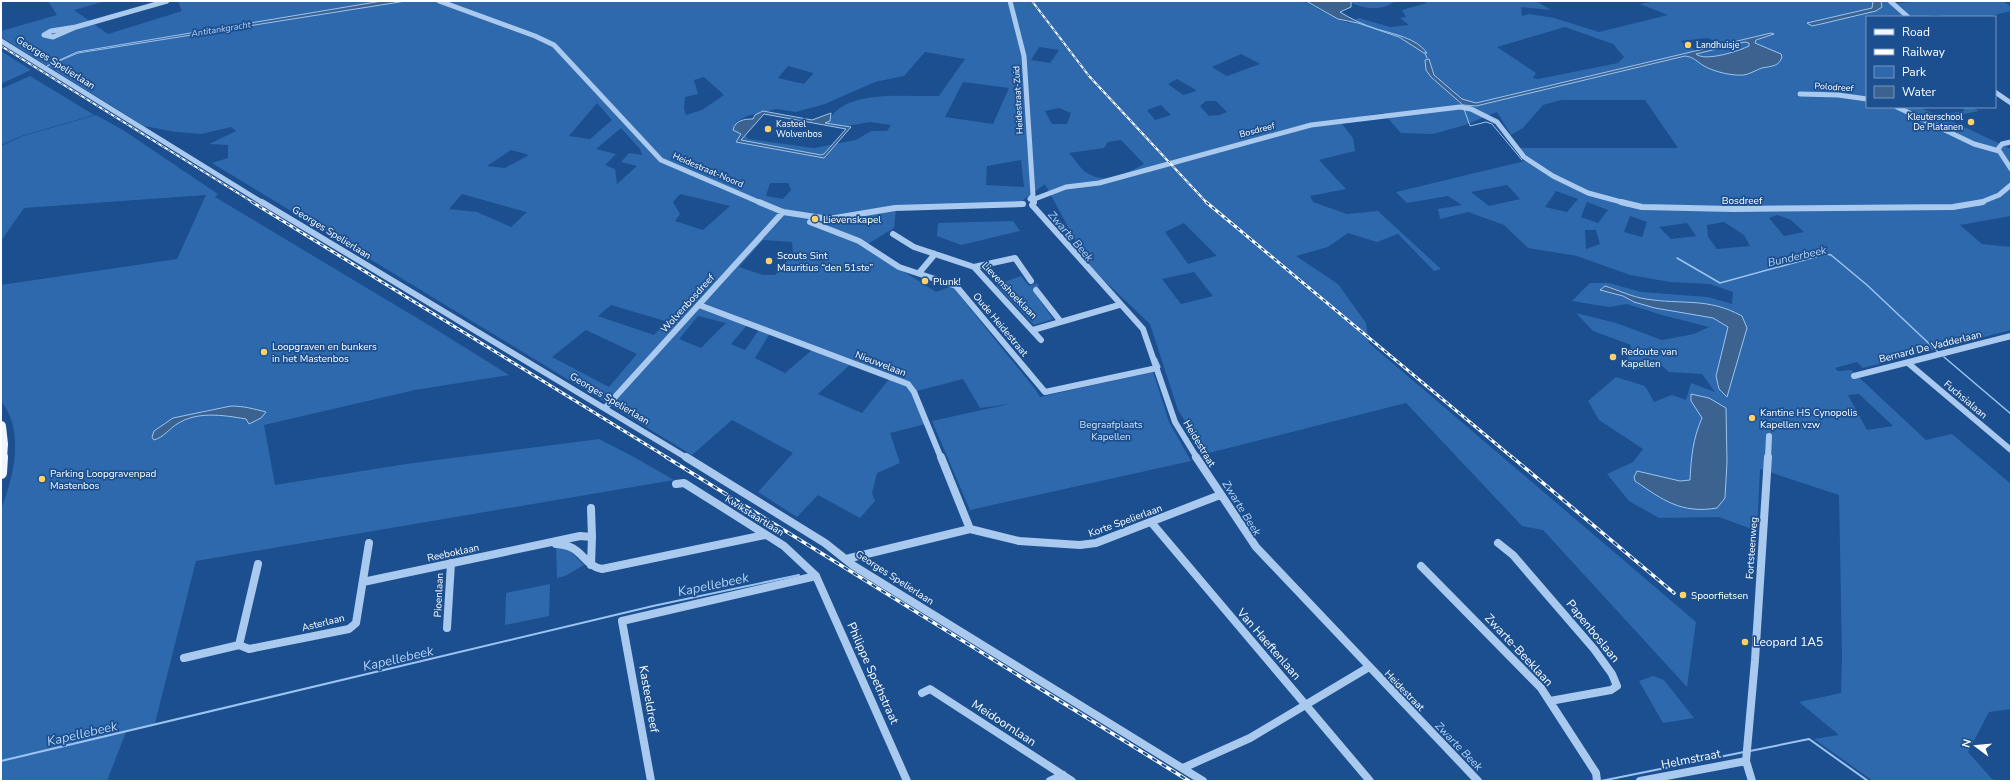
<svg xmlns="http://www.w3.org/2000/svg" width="2012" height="782" viewBox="0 0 2012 782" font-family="'Nunito Sans',sans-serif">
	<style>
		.green { fill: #2e69ad; fill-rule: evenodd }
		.water { fill: #3c6290; stroke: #9cc4f0; fill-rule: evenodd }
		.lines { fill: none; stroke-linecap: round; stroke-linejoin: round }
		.stream-far2 { stroke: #9cc4f0; stroke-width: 1 }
		.stream-far1 { stroke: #9cc4f0; stroke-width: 1.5 }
		.stream { stroke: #9cc4f0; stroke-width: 2 }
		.minor-far2 { stroke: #a9c9ee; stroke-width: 5 }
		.minor-far1 { stroke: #a9c9ee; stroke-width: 6 }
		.minor { stroke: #a9c9ee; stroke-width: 8 }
		.major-far1 { stroke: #f0f6ff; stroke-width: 10 }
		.major { stroke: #f0f6ff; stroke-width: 12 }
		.rail-far2-casing { stroke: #fff; stroke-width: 2 }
		.rail-far1-casing { stroke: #fff; stroke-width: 3 }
		.rail-casing { stroke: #fff; stroke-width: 3.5 }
		.rail-far2 { stroke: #1b4f8f; stroke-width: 1; stroke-dasharray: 3.5; stroke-linecap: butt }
		.rail-far1 { stroke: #1b4f8f; stroke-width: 1.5; stroke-dasharray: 4; stroke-linecap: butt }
		.rail { stroke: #1b4f8f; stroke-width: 2; stroke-dasharray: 5.5; stroke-linecap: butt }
		.poi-dot { fill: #ffd166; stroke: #1b4f8f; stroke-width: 1.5 }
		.labels { text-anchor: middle; stroke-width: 3.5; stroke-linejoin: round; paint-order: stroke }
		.far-water-label { font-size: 9px; font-style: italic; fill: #b5d3f5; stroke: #1b4f8f }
		.far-poi-label { font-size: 9px; fill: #fff; stroke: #1b4f8f; text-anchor: start }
		.far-street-label { font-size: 9px; fill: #fff; stroke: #1b4f8f }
		.street-label { font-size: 10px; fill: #fff; stroke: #1b4f8f }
		.poi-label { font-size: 10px; fill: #fff; stroke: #1b4f8f; text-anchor: start }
		.park-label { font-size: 10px; fill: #cfe3fa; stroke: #1b4f8f }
		.water-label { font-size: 11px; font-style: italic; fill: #b5d3f5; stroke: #1b4f8f }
		.near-street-label { font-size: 12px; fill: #fff; stroke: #1b4f8f }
		.near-poi-label { font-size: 12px; fill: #fff; stroke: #1b4f8f; text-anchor: start }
		.near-water-label { font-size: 13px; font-style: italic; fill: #b5d3f5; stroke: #1b4f8f }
	</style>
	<rect width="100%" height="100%" fill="#1b4f8f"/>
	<path class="green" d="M48,1H106L74,10L108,34L182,11L178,1H1302C1319,8 1332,18 1349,23L1359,18L1390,27L1409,25L1400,18L1406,17L1402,10L1427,3L1422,1H1536L1551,10L1521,7L1522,16L1529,14L1554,18L1599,32L1668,15L1640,4L1657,1H1886L1890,4L1924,1H2002L2009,5L2011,11L1986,17H1946L1937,15L1916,17H1867V107H1919L1937,115L1964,111V107H1972L1979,111L1945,118L2011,149V216L1960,225L1982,244L2011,247V330L1863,368L1857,362L1835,368L1838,371L1851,370L1926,440L1952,434L2011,484V709L1989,712L1968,752L1992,779L1999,781H1873L1814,739L1839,735L1799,702L1841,693L1842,655L1839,495L1760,469L1757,531L1719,517L1659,518L1629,501L1607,474L1633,462L1643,449L1599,420L1588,401L1616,377L1645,386L1654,402L1672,395L1686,400L1691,383L1715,392L1702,374L1669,372L1654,359L1635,371L1625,367L1631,345L1593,331L1576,313L1616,323L1662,340L1694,334L1709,327L1662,315L1627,304L1609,307L1572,301L1590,283H1609L1641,292L1708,297L1732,304L1733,292L1710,284L1670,282L1630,275L1577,256L1528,248L1504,225L1468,212L1440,219L1438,209L1462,205L1448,196L1407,203L1396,192L1525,161L1519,148H1678L1645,100H1561L1543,105L1523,128L1511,135L1497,112L1465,125L1433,134L1401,133L1383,113L1339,120L1353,138L1355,151L1319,160L1346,189L1310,196L1313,202L1347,214L1378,211L1441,269L1434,271L1398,234L1377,242L1348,233L1328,247L1296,256L1338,284L1366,323L1369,343L1696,622L1687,687L1543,530L1522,526L1406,403L1205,454L1178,410L1150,324L1089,266L1045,184L1019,203L896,209L894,228L868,244L898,268L936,292L952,286L1035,389L1040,397L1153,372L1169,422L1191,461L970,510L932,421L1009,404L980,408L963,379L917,391L926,424L890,433L900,463L877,473L872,493L875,501L860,518L818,495L797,517L758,492L793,453L732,420L692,455L212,163L228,158V145L209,144L236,131L231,127L201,134L176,132L144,126L1,37V31L57,15ZM1565,27L1613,44L1624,57L1618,63L1538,79L1533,78L1536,73L1497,47ZM1708,38L1716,42L1698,52L1680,41ZM1039,47L1059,50L1050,63L1031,60ZM925,52L965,59L939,96C909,97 860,90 836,111C833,114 830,119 826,123L841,127L870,122L891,125L887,131H871L856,140L814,148L748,139L736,122L747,116L776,109L796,112L825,104L875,82L904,76ZM1241,54L1260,64L1227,76L1212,67ZM788,66L813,73V74L804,84L778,78ZM704,77L724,95L702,110L686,115L684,108L685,97L698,94L694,80ZM1177,79L1196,90V91L1183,95L1168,84ZM963,82L1009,88L993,124L945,117ZM1206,101H1216L1227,112L1219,115L1209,116L1200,106ZM597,103L612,120L590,139L569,136ZM1161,105L1171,115L1155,120L1147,110ZM1059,108L1071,113L1067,124H1052L1045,111ZM621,128L640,149L642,155L629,153L621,162L637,166L617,184L615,169L605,165L616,154L596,149ZM1121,140L1144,164C1125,174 1104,187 1083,170C1078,165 1074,158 1069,153L1104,148L1108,142ZM511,150L529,155L505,168L487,166ZM1021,160L1024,187L986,185L987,166ZM770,183H788L791,190L783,199L766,196ZM1507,185L1520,199L1489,206L1471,192ZM1556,191L1578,199L1567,212L1545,207ZM462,194L526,212H527L511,227L477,212L449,209ZM680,194L730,206L703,230L675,221L680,214L673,202ZM1587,202L1608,210L1598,223L1581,217ZM1777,215L1791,220L1804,232L1784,236L1769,218ZM1630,216L1647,222L1642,237L1624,232ZM1724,222L1744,235L1750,246L1717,249L1708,237L1707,225ZM1184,223L1216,255V256L1188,264L1165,232ZM1687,223L1696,236L1671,239L1659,227ZM1585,230H1596L1600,244L1586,249ZM763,240L792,242L793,254L775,275H763L739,267ZM1194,272L1213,296L1181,304L1162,279ZM611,305L665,321L666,322L654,335L598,316ZM698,316L726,323L701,348L679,339ZM747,325L760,328L745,350L731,344ZM586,330L637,354L609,387L552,357ZM770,333L812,350L785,373L755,358ZM853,362L890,378L862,413L818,394ZM1859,394L1893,426L1867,430L1848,395Z
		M1348,1H1395C1382,12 1362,9 1348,1Z
		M1,51L31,70L1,84Z
		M30,76L73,102L61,105L73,102L94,115L21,136L1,145V121L10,119L1,121V89Z
		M96,115L123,130L218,194L215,197L432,327L509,375L415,390L264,425L275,485L406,464L599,439L634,457L674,480L196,561L155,723L126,732L107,781H1V509C14,476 25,431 1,401V285L177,259L206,195L24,208L1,241V146L23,136Z
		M1013,221L1020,231L961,245L937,236L938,223Z
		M1021,276L1029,286L1037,283L1039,286L1032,289L1053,319L1034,325L996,285Z
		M556,546L569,550L584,565L565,576L557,578Z
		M550,584L549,616L505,625L506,593Z
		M1653,676L1664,680L1694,718L1663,723L1639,681Z"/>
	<path class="water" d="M382,1H406L78,53L47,66L77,52Z
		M1306,1H1351V7L1340,12C1351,19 1364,25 1377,29C1393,34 1417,38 1427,53H1424L1399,37L1358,23L1338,19Z
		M1873,1H1881L1882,7L1876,11L1821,24L1812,26L1807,23L1872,8Z
		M1771,33L1774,34L1756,40L1755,43L1781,54L1782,57C1779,67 1771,66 1762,68C1756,70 1750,74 1744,75C1732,76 1715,72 1704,66C1697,62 1694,57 1685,56L1476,106L1463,105L1431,77L1426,70L1425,60L1429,59L1434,75L1462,99L1476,103ZM1745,42L1749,43V46C1739,51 1705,62 1696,54Z
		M763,111L812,120L831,113L830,121L825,123L851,127L824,158L736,142L741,134L733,130C735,120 745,119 753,119L755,115ZM764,114L846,129L824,154L821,155L741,140Z
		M1605,286C1618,290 1632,297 1646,299C1683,305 1707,297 1742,316L1747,328L1727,397L1719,389L1716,376L1728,327L1713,318L1655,308L1634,302L1623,296L1600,290Z
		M1691,394L1709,398L1726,408L1727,462L1725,498L1717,508C1681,514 1663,500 1635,481L1634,477L1637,471L1680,481L1690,480C1691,458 1693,438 1702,418L1691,401Z
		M231,406C244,406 254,409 266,412L261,418L249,424L246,419C223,415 197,411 177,424C169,429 164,437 154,440L152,437L154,431L173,418Z"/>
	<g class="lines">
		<path class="stream-far2" d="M1425,53L1427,58
			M1464,109L1470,126L1486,122L1492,124L1522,160"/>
		<path class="stream-far1" d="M1677,258L1720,283L1826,254L1831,255L1867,285L1938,352
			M1944,357L2011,414
			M1156,358L1160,367"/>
		<path class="stream" d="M1750,751L1809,739L1868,781
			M1,761L653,606L799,575
			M1601,781L1744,752"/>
		<path class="minor-far2" d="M439,1L535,36L554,45L661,160L761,203
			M1010,1L1024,56L1033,195L1030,199
			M1890,1L1908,17
			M76,27L53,37L44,35L51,31Z
			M76,27L167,1
			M1,41L263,203
			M1995,92L2011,103
			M1800,94L1838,95L1867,99
			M1897,107L1974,144L1999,151
			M2011,142L2002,144L1998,149L2011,169
			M1032,200L1066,187L1099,183L1311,125L1460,107L1471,109L1497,122L1524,157L1553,176L1588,193L1625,203
			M1032,200L1034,203
			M1979,203L1999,195L2011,185"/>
		<path class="minor-far1" d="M262,202L687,458
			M759,202L783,212L829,219L895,208L1023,204
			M1034,202L1032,205L1143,329L1175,422L1197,458
			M1621,202L1642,207L1733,209L1953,207L1983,202
			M810,222L859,241L899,267L956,286L1045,392L1157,368
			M893,234L914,247L974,267L1041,340
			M974,267L1015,258L1031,281
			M919,273L935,254
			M1036,290L1061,322
			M699,305L908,384L914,392L941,458
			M1033,330L1119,305
			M1908,363L2011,450
			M1854,376L2011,336
			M605,408L783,212
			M1768,458L1769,436"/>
		<path class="minor" d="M686,457L825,543L854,566L1203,781
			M941,457L970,529
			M1196,457L1256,547L1478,781
			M676,484L684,483L784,546L816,576L907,781
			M591,508L592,537
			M1151,522L1370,781
			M1498,543L1513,555L1594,649L1612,674L1617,686L1611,690L1550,701
			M556,544C583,545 582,565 602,569L765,535
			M846,559L970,529L1019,541L1080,545L1096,543L1220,495
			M258,564L239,645L249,649L349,629L356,623L369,543
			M1421,566L1541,688L1596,773L1597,781
			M363,582L580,536L592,537L591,565
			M447,628L451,563
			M184,658L239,645
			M922,693L930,689L1072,781
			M1183,768L1250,738L1369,667
			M651,781L622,621L816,576
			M1050,781L1063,775
			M1640,781L1746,761
			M1752,781L1746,761L1755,660L1768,457"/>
		<path class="major-far1" d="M1,426L3,444L2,458"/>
		<path class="major" d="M1,473L2,457"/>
		<g class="rail-far2-casing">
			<path id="rail-far2" d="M1032,1L1089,76L1207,203
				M1,46L254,203"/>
		</g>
		<g class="rail-far1-casing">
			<path id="rail-far1" d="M252,202L668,458
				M1206,202L1513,458"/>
		</g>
		<g class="rail-casing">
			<path id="rail" d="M666,457L1189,781
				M1512,457L1674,593"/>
		</g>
		<use href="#rail-far2" class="rail-far2"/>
		<use href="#rail-far1" class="rail-far1"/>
		<use href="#rail" class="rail"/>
	</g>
	<g class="poi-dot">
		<circle cx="1688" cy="45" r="4"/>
		<circle cx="1971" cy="122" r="4"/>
		<circle cx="768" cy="129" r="4"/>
		<circle cx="815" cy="219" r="4"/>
		<circle cx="769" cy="261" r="4"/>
		<circle cx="925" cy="281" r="4"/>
		<circle cx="264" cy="352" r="4"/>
		<circle cx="1613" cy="357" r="4"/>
		<circle cx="1752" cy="418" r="4"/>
		<circle cx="42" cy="479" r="4"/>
		<circle cx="1683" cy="595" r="4"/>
		<circle cx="1745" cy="642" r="4"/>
	</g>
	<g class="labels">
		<g class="far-water-label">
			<text transform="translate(221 29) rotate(-9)" y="3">Antitankgracht</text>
		</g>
		<g class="far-poi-label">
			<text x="1696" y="48">Landhuisje</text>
			<text x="1963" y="120" text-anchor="end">Kleuterschool<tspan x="1963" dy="10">De Platanen</tspan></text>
			<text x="776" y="127">Kasteel<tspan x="776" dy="10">Wolvenbos</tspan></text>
		</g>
		<g class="far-street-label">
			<text transform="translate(1834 87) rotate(4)" y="3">Polodreef</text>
			<text transform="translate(1018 100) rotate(-93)" y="3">Heidestraat-Zuid</text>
			<text transform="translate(1257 130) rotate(-15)" y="3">Bosdreef</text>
			<text transform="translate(708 170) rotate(23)" y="3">Heidestraat-Noord</text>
		</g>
		<g class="street-label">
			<text transform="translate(56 62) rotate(32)" y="4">Georges Spelierlaan</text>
			<text x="1742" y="204">Bosdreef</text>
			<text transform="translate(332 232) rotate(32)" y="4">Georges Spelierlaan</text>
			<text transform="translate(1010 290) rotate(46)" y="4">Lievenshoeklaan</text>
			<text transform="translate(687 303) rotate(-48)" y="4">Wolvenbosdreef</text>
			<text transform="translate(1001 324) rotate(50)" y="4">Oude Heidestraat</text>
			<text transform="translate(1930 346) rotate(-14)" y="4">Bernard De Vadderlaan</text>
			<text transform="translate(881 363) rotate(21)" y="4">Nieuwelaan</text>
			<text transform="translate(610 398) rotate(31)" y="4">Georges Spelierlaan</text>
			<text transform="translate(1966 399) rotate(40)" y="4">Fuchsialaan</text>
			<text transform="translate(1200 443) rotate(59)" y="4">Heidestraat</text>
			<text transform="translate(755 515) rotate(32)" y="4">Kwikstaartlaan</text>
			<text transform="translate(1125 520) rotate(-20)" y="4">Korte Spelierlaan</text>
			<text transform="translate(1751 548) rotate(-86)" y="4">Fortsteenweg</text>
			<text transform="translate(453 552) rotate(-12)" y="4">Reeboklaan</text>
			<text transform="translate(895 577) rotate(33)" y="4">Georges Spelierlaan</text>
			<text transform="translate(438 595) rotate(-87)" y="4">Pioenlaan</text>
			<text transform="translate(323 622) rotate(-14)" y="4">Asterlaan</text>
			<text transform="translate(1405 690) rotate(46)" y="4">Heidestraat</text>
		</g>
		<g class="poi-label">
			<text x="823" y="223">Lievenskapel</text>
			<text x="777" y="259">Scouts Sint<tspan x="777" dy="12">Mauritius “den 51ste”</tspan></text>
			<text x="933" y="285">Plunk!</text>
			<text x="272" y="350">Loopgraven en bunkers<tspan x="272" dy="12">in het Mastenbos</tspan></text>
			<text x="1621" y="355">Redoute van<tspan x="1621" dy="12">Kapellen</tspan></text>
			<text x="1760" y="416">Kantine HS Cynopolis<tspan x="1760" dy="12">Kapellen vzw</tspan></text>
			<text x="50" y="477">Parking Loopgravenpad<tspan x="50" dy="12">Mastenbos</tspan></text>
			<text x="1691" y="599">Spoorfietsen</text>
		</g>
		<g class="park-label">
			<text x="1111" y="428">Begraafplaats<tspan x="1111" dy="12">Kapellen</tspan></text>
		</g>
		<g class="water-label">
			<text transform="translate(1071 236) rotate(49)" y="4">Zwarte Beek</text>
			<text transform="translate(1797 256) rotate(-13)" y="4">Bunderbeek</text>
			<text transform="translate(1242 508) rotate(58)" y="4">Zwarte Beek</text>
			<text transform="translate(1459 746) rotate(46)" y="4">Zwarte Beek</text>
		</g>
		<g class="near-street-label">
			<text transform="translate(1593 631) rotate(51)" y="4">Papenboslaan</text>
			<text transform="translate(1269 644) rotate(49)" y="4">Van Haeftenlaan</text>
			<text transform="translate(1519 650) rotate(47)" y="4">Zwarte-Beeklaan</text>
			<text transform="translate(873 673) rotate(66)" y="4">Philippe Spethstraat</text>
			<text transform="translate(649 699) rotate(80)" y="4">Kasteeldreef</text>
			<text transform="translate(1004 723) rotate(33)" y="4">Meidoornlaan</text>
			<text transform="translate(1691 759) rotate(-11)" y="4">Helmstraat</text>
		</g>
		<g class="near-poi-label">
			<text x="1753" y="646">Leopard 1A5</text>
		</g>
		<g class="near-water-label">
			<text transform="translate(713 584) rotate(-12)" y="5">Kapellebeek</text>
			<text transform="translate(398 658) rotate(-13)" y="5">Kapellebeek</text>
			<text transform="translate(82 733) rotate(-13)" y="5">Kapellebeek</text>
		</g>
	</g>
	<rect width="2012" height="782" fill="none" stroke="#ffffff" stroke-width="4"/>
	<rect x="1866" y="16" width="130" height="92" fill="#1b4f8f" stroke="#7695bc"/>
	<rect x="1874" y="29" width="20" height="6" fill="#f0f6ff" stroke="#7695bc"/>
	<text x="1902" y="36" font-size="12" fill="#ffffff">Road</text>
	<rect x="1874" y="49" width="20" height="6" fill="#ffffff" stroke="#7695bc"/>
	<text x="1902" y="56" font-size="12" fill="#ffffff">Railway</text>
	<rect x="1874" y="66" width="20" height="12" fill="#2e69ad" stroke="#7695bc"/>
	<text x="1902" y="76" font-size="12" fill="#ffffff">Park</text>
	<rect x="1874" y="86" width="20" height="12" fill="#3c6290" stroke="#7695bc"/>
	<text x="1902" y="96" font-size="12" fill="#ffffff">Water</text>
	<g transform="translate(1976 746) rotate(286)" stroke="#1b4f8f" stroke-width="3" paint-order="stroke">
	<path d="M0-3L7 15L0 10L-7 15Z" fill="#ffffff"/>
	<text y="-6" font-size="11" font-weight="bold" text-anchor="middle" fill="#ffffff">N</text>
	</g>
</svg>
